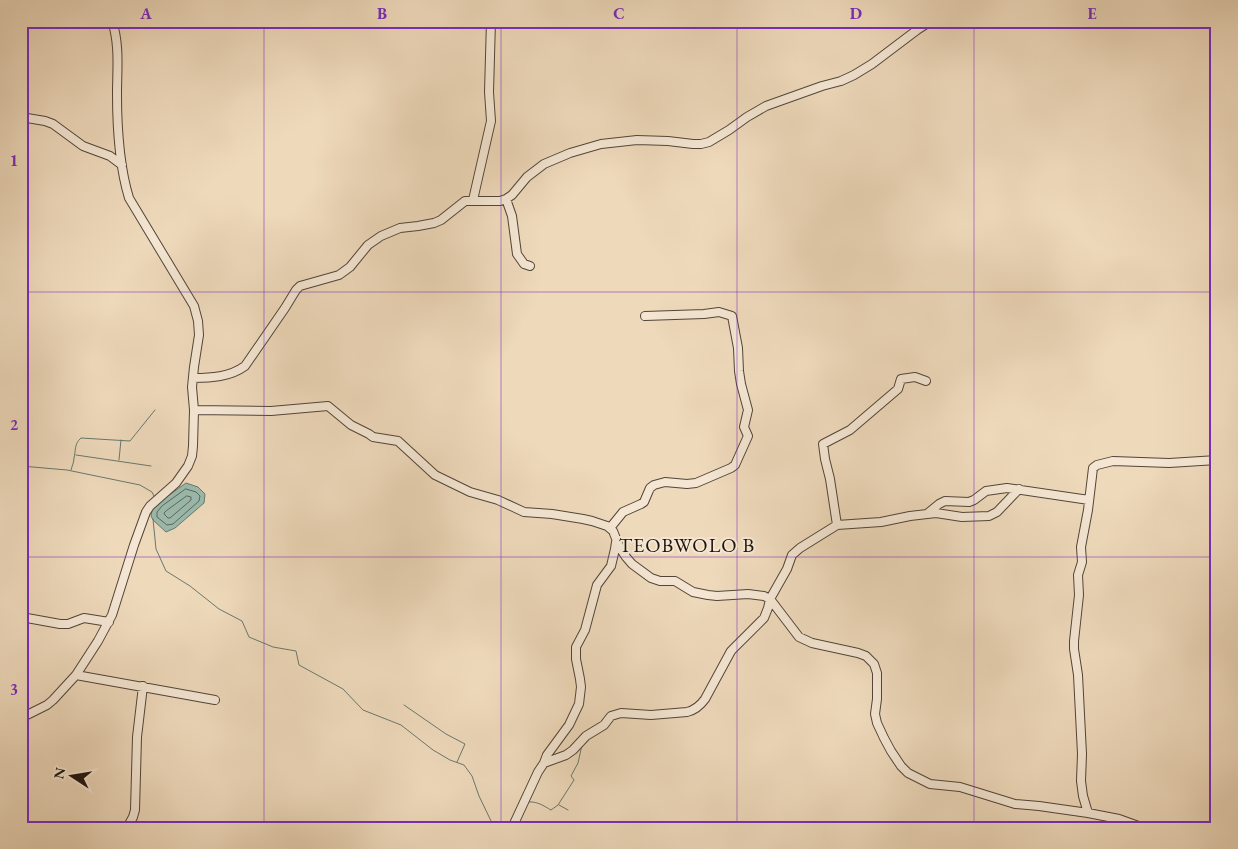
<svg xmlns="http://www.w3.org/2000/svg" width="1238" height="849" viewBox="0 0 1238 849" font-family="'EB Garamond',serif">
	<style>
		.water { fill: #9abaad; stroke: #68786d }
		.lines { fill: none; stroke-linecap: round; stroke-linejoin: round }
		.shore { stroke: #5c675d; stroke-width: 1 }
		.stream { stroke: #68786d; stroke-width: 1 }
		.minor-casing { stroke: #524538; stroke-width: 10 }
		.minor { stroke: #f4e6d3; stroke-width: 8 }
		.grid { fill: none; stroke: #7b2cbf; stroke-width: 1; stroke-opacity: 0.55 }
		.labels { text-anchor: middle; stroke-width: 4; stroke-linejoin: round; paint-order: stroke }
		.quarter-label { font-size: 20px; letter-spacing: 1px; fill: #1e140d; stroke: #f4e6d3 }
		.neatline { fill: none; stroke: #7b2cbf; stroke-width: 2 }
		.grid-label { font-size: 16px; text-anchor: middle; font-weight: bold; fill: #7b2cbf }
	</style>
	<rect width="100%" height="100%" fill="#eed9bb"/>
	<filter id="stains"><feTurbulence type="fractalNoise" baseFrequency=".004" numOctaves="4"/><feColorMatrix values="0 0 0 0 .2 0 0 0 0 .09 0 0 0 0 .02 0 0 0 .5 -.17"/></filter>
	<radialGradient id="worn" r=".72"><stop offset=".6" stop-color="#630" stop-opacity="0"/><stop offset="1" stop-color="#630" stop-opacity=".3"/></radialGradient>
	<path class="water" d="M186,483L198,487L205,494L204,503L175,528L166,532L153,520L151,516L152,510L158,503Z"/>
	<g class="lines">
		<path class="shore" d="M186,489L196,492L200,496L199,501L173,524L167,525L157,517V512L162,506Z
			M187,496L191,497V500L170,518H168L165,515L164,513L166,511Z"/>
		<path class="stream" d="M76,455L151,466
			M119,460L121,440
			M21,466L67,470L140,485L152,492L154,496
			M71,470C72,466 74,462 74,458C76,450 74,444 81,438L130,441L155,410
			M153,519L156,549L166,571L190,586L219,609L242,621L249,637L273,647L296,651L299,665L343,689L363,710L401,725L433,750L450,760L464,765L472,776L479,796L492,823L496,828
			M404,705L446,734L465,744L457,762
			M528,802C537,801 544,806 551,810L558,805L574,780L571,776L578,763L582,745
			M559,805L568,810"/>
		<g class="minor-casing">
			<path id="minor" d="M21,117L45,121L53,124L83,146L110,156L122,165
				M506,199L512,216L517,254L524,264L530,266
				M473,200L491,121L489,92L491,21
				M193,378C211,378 230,377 245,366L285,308L296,290L300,286L339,275L350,267L368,245L381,236L400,228L418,226L434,223L441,220L465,201H500L506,199L512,195L527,177L544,164L570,153L601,144L637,140L668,141L693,144H701L709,142L729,130L747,117L766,106L822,86L841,81L854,75L872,64L917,30L931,21
				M194,410L271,411L328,406L351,425L369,434L373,437L398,441L435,475L470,492L498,500L524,512L552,514L583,519L592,521L607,526L613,531L619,546L626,557L632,564L651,578L660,581H675L693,592L708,595L717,596L748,594L764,596L770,599L799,637L812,643L858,653L866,656L874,664L877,673V699L875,714L877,723L884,738L891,751L901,766L908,773L930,784L960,787L1015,804L1039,806L1088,813L1119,819L1144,828
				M928,513L939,504L945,501L969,502L974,500L986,491L1007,488L1089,500
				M837,525L830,479L825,459L823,444L850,430L898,389L901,379L915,377L926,381
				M610,528L623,512L641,504L644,502L650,488L654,485L665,482L687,484L696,483L731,468L735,465L748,436L744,427L748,410L741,384L739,371L738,348L732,316L719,312L704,314L645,316
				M27,618L60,624H68L84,618L109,622
				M76,675L215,700
				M21,718L47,705L53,700L76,675L98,641L112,615L134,545L146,512L150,506L176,483L188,466L192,456L193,446L194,410L192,387L194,367L199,335L198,321L194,306L129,198C119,165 117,129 117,94C117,70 120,45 112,21
				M544,763L547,755L569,725L579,704L581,687L580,679L576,659V647L585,630L597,585L611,566L615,549L616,542
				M1088,813L1083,796L1081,781L1082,754L1078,675L1074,649V641L1079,595L1078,575L1082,562L1081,547L1088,510L1093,468L1097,465L1113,461L1169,463L1217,460
				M127,828L133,817L135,810L137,737L143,686
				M512,828L538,772L544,763L566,755L573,750L586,736L604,725L611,716L621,713L651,715L687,712C695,710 700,706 705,699L731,651L764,618L768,608L770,599L787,569L792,555L800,548L837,525L881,522L910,516L936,513L962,517L989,516L997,512L1019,489"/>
		</g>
		<use href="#minor" class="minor"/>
	</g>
	<path class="grid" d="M264,21V828M501,21V828M737,21V828M974,21V828M21,292H1217M21,557H1217"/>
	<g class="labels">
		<g class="quarter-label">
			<text x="687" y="552">TEOBWOLO B</text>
		</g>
	</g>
	<rect width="1238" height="849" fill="none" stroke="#eed9bb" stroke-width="55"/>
	<g transform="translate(72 776) rotate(282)" stroke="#f4e6d3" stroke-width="4" paint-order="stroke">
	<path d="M0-4L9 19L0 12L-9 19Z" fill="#1e140d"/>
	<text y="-8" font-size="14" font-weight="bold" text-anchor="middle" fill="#1e140d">N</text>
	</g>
	<rect x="28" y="28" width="1182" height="794" class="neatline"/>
	<g class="grid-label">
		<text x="146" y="19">A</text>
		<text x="382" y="19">B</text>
		<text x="619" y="19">C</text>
		<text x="856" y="19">D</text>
		<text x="1092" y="19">E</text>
		<text x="14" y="166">1</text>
		<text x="14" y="430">2</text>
		<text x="14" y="695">3</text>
	</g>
	<rect width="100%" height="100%" filter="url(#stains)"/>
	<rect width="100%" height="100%" fill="url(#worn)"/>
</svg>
